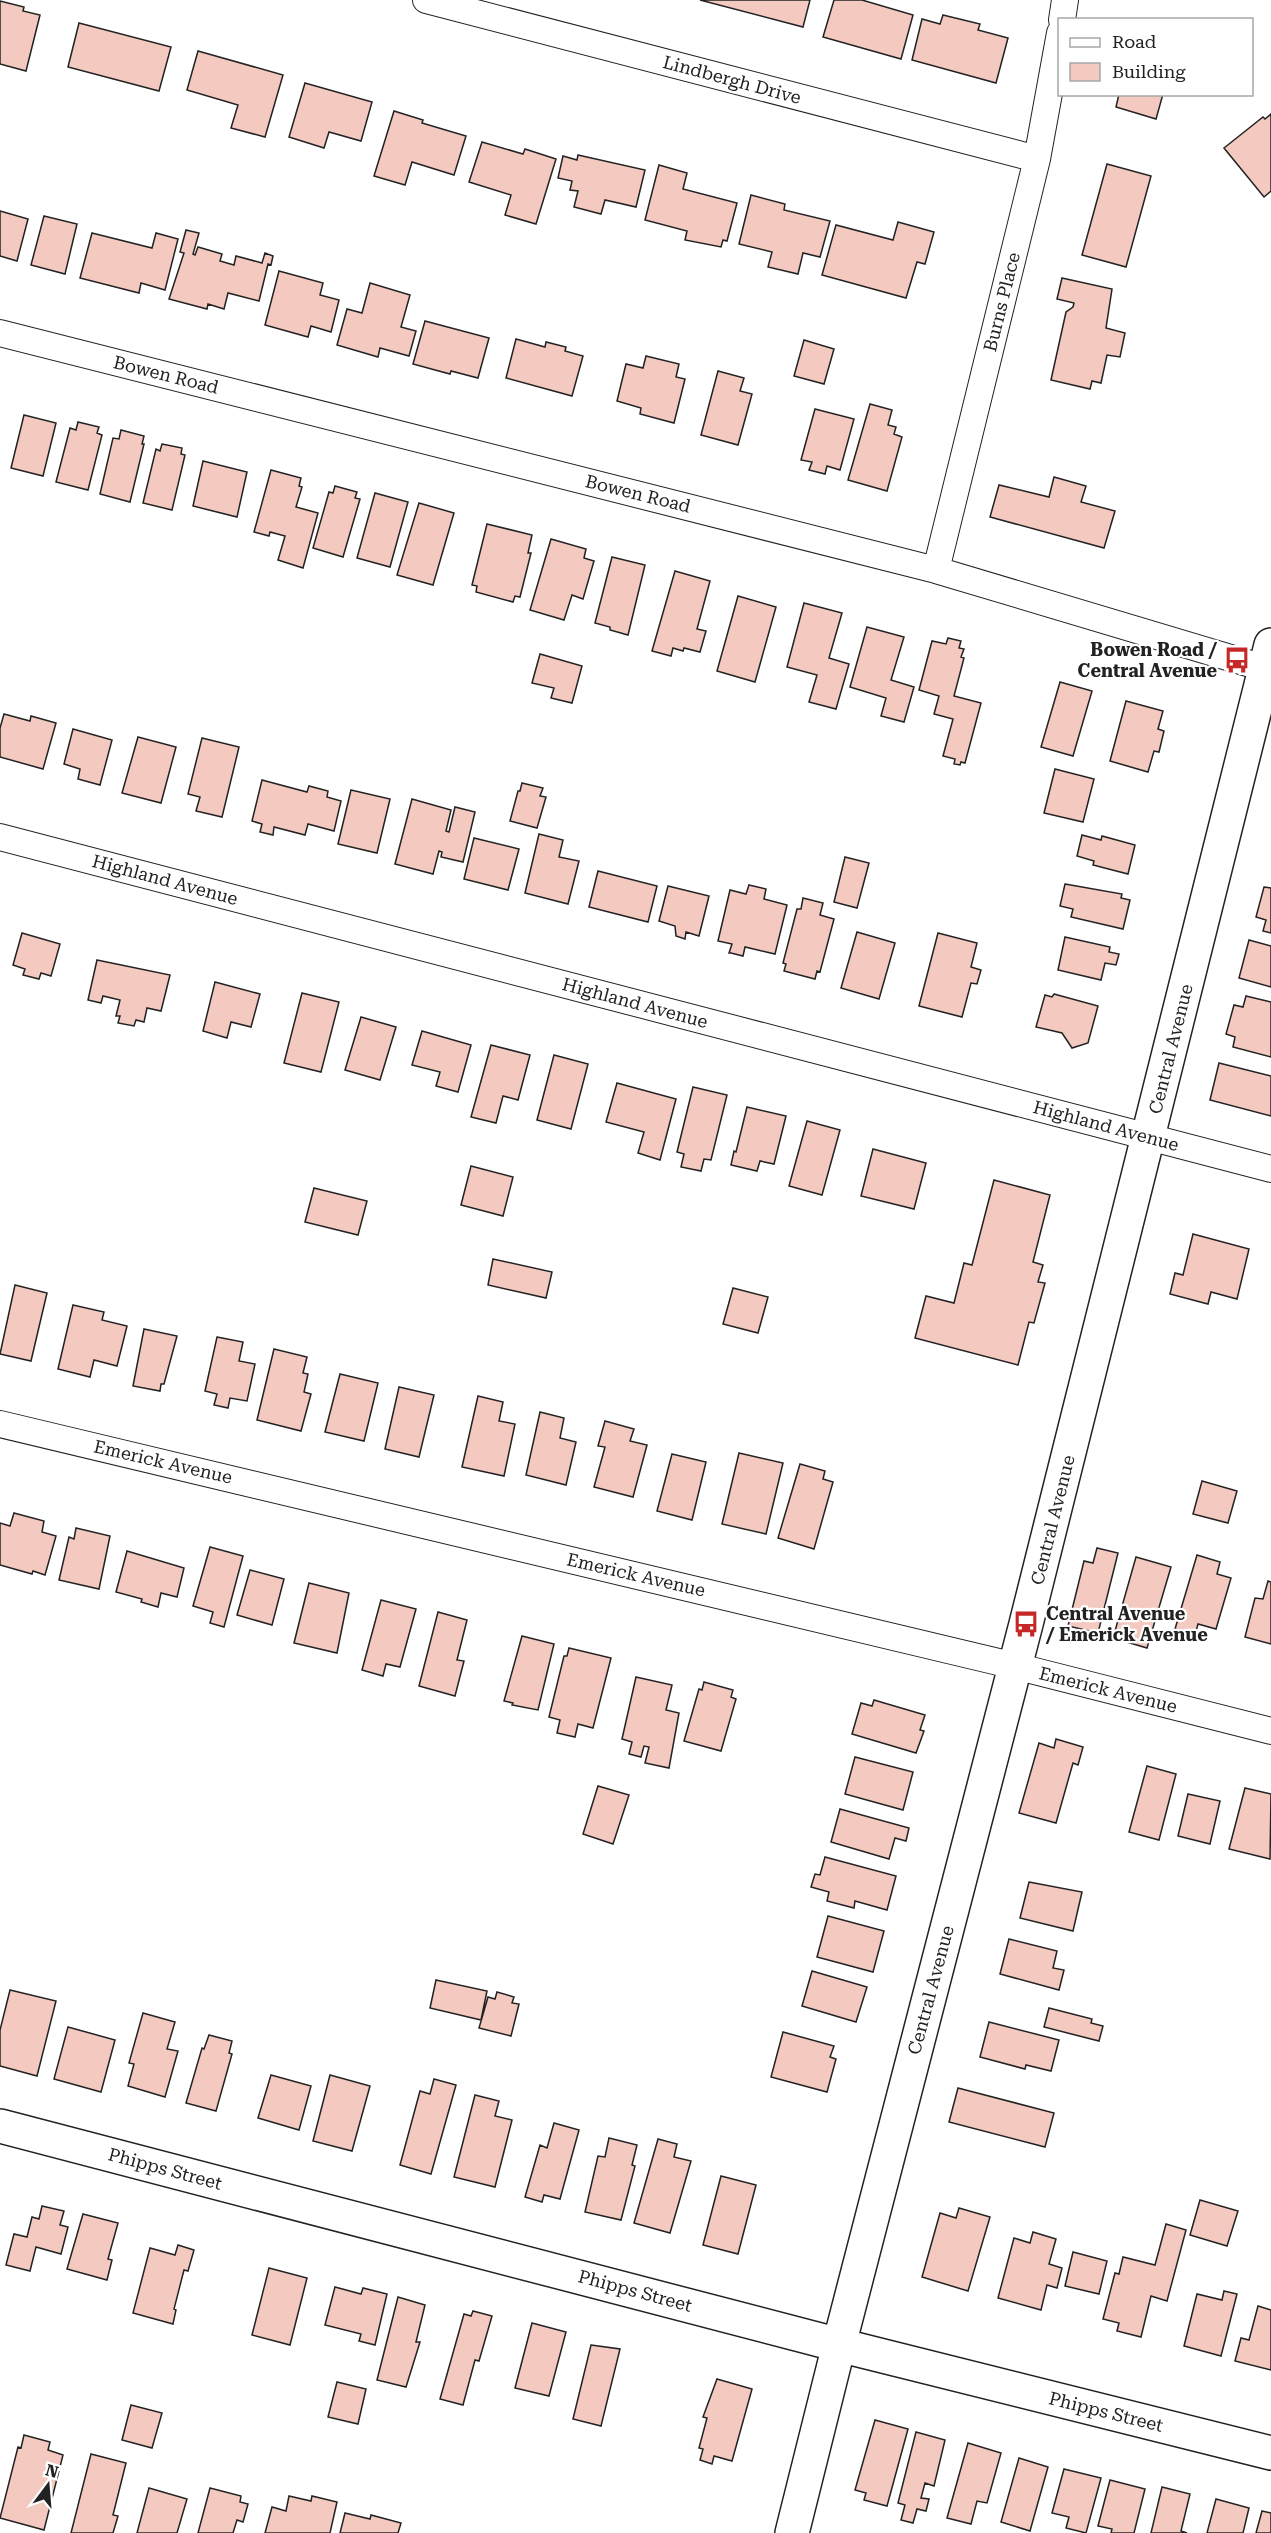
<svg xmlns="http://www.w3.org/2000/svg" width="1271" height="2533" viewBox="0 0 1271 2533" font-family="'Roboto Serif',serif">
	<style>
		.building { fill: #f3c9c0; stroke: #222; stroke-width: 1.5 }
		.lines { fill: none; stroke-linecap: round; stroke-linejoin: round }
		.minor-casing { stroke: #222; stroke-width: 28 }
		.secondary-casing { stroke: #222; stroke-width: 36 }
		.minor { stroke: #fff; stroke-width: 26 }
		.secondary { stroke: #fff; stroke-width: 33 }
		.labels { text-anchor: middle; stroke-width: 4.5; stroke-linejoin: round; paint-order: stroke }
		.street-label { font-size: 18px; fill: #222; stroke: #fff }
		.poi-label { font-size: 18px; font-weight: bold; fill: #222; stroke: #fff; text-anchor: end }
	</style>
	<rect width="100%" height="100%" fill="#fff"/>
	<path class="building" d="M700,0H810L803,27Z
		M834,0H862L913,15L901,59L823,37Z
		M0,1L24,7L23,11L40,15L26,71L0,64Z
		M943,15L980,24L978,30L1008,38L996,83L912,60L922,19L940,24Z
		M79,23L171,47L159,91L68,67Z
		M198,51L283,75L265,137L231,128L238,105L187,90Z
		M305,83L372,102L361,141L329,132L324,148L289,137Z
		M1119,94H1163L1156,119L1116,107Z
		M394,111L423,120L422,123L466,136L454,175L412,162L405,185L374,176Z
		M1271,114V191L1264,197L1224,148L1263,117L1265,119Z
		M482,142L523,154L525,149L556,159L536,224L505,215L511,195L469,182Z
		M578,155L645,170L636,207L605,200L601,214L574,207L578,191L570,190L572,181L558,178L563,156L577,160Z
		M1107,164L1151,176L1126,267L1082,255Z
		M659,165L687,173L683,189L737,203L727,241L723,240L721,247L685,240L687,231L645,220Z
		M751,195L785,204L784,210L830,221L820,257L803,253L798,274L768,267L772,252L739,244Z
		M0,211L28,219L17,261L0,256Z
		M44,216L77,224L65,274L31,265Z
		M898,222L934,232L925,264L917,262L906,298L822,275L836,225L893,240Z
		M186,230L199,233L193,254L195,255L198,247L222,254L220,261L234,265L236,256L262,263L265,253L273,256L271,265L268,264L259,301L228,293L224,309L208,304L207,309L169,299L184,253L180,252Z
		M92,233L152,248L156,233L178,239L165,290L141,283L139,293L80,278Z
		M279,271L323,283L320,295L339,300L331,332L311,326L308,337L265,325Z
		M1062,278L1112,289L1106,328L1125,333L1120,357L1107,355L1101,383L1092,381L1090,389L1051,380L1066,312L1073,307L1074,303L1057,299Z
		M370,283L410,295L401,327L416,331L409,356L380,348L378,357L337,345L347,309L362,313Z
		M425,321L489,338L478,378L451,371L450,374L413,364Z
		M516,339L545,347L546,342L566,347L565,351L583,356L572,396L506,378Z
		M804,340L834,349L824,384L794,376Z
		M646,356L679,364L676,377L685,379L674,423L640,414L641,408L617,401L626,364L643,368Z
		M718,371L744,378L740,391L752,394L738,445L701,435Z
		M870,404L892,410L888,425L896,427L894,434L902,437L887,491L848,480Z
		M815,409L854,419L840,470L827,466L825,474L809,470L812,462L801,460Z
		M24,415L56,423L43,476L11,468Z
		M78,422L99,427L97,433L102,435L88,490L56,482L70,428L76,430Z
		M121,430L144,436L142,444H144L130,502L100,494L113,438L119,439Z
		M162,444L182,448L181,454L185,455L172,510L143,503L156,449L160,451Z
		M203,461L247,472L237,517L193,506Z
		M271,470L301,478L299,486L302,487L296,507L318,513L303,568L278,560L285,536L270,532L269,536L254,532Z
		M1054,477L1086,486L1081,502L1115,511L1104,548L990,517L999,485L1049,497Z
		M335,486L357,492L355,498L360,499L343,557L313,548L329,492L333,493Z
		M375,493L408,502L390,567L357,558Z
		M419,503L454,513L433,585L397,575Z
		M487,524L532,535L528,553H531L520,597L515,596L513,602L476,592L477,586L472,585Z
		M551,539L586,549L584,558L594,561L583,599L572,595L564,620L530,610Z
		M612,557L645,565L628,635L610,630V627L595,623Z
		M675,571L710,581L697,629L706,631L700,652L684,648L683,651L673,648L671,656L652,651Z
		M738,596L776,607L755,682L717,671Z
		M804,603L842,613L829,658L849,664L836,709L809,702L817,675L787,667Z
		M867,627L904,637L891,680L914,687L904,722L881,716L886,698L850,687Z
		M948,638L961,641L959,648L964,649L961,657L964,658L954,696L981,703L965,763L961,762L960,765L954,764L955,759L943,756L953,719L934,714L939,696L919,690L932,641L946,644Z
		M540,654L582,666L572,703L551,698L554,688L532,683Z
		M1060,682L1092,691L1073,756L1041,747Z
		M1126,701L1163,711L1158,729L1164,731L1159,752L1154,751L1148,772L1110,761Z
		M4,714L30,721L31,716L56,723L43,769L0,757V728Z
		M73,729L112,740L100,785L78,779L80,769L64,764Z
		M138,737L176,747L161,803L122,793Z
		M202,738L239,747L222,817L196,811L200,797L188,794Z
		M1055,769L1094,779L1083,822L1044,813Z
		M262,780L307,792L309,786L328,791L327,797L341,801L334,831L308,824L305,835L274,827L273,835L260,832L262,824L252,821Z
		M522,783L543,788L540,796L546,797L537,828L510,821L518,791H520Z
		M351,790L390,799L377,853L338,844Z
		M412,799L451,810L446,831L449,832L455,807L475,812L463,862L441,857L442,852L439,851L433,874L395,864Z
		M539,834L563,840L559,857L579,861L568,904L525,893Z
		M1082,835L1101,840L1102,836L1135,845L1128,874L1093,865L1094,861L1077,856Z
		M474,838L519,849L508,890L464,879Z
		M845,857L869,863L857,908L834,902Z
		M598,871L657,886L648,922L589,907Z
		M1065,884L1122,894L1121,898L1130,900L1123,929L1071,917L1073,909L1060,906Z
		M749,885L766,889L764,899L787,905L775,954L745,947L743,956L731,953H729L732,944L718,941L730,890L746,894Z
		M668,886L709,896L699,936L686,932L685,939L676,936L675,926L659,921Z
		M1264,887L1271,888V933L1263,931L1266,920L1256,917Z
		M803,898L823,903L820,915L834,919L820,972L817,971L815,979L784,971L786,964L783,963L797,909H801Z
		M857,932L895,943L879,999L841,988Z
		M22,933L60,944L51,976L41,973L39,979L23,975L25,969L13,965Z
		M938,933L977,943L971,967L981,970L977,984L971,983L962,1017L919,1006Z
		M1065,937L1110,947L1109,952L1119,954L1116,965L1105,963L1101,980L1058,970Z
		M1249,940L1271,946V987L1239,978Z
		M97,960L170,975L161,1011L147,1008L144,1022L136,1020L134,1026L118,1023L120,1016H116L120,1000L103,996L101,1003L88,1000Z
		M215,982L260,994L251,1027L231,1022L227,1038L203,1031Z
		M302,993L339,1002L321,1072L284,1063Z
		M1054,994L1098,1006L1088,1043L1072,1048L1062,1033L1036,1027L1045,995L1052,997Z
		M1246,996L1271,1002V1057L1233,1047L1235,1037L1226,1034L1234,1005L1243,1007Z
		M361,1017L396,1027L380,1080L345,1070Z
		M422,1031L471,1045L458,1092L436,1086L440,1072L412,1065Z
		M491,1045L530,1055L518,1100L503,1096L496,1123L471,1117Z
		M554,1055L588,1064L571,1129L537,1120Z
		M1219,1063L1271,1076V1116L1210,1100Z
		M617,1083L676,1099L660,1160L638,1153L644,1132L606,1122Z
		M693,1087L727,1095L711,1160L704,1159L701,1171L681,1167L684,1154L677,1152Z
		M747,1107L786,1116L774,1164L760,1161L757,1171L731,1165L734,1151L736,1152Z
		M807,1121L840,1130L822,1195L789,1186Z
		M873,1149L926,1163L914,1209L861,1196Z
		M471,1166L513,1177L503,1216L461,1205Z
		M994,1180L1050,1195L1033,1262L1043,1265L1038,1282L1045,1283L1034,1323L1029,1322L1018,1365L915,1338L926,1296L954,1303L964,1263L972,1265Z
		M314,1188L367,1201L358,1235L305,1222Z
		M1193,1234L1249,1249L1237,1299L1211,1292L1208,1304L1170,1294L1175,1273L1183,1275Z
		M493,1259L552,1272L546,1298L488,1285Z
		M15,1285L47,1293L31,1361L0,1354Z
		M733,1288L768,1297L758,1333L723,1324Z
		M73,1305L104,1312L102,1320L127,1326L117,1366L94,1360L90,1377L58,1369Z
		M144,1329L177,1336L164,1384H161L160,1391L133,1386Z
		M217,1337L243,1342L239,1361L255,1364L247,1401L230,1398L228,1408L214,1405L217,1394L205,1391Z
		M274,1349L307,1357L303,1373L308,1374L304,1392L311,1394L301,1431L257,1420Z
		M340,1374L378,1383L364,1441L325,1432Z
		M399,1387L434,1395L419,1457L385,1449Z
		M478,1396L503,1402L499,1421L515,1424L504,1476L462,1467Z
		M540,1412L564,1418L560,1438L576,1442L566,1485L526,1475Z
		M605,1421L634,1429L630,1441L647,1445L633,1497L594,1487L605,1447L598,1446Z
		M739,1453L783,1463L766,1534L722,1524Z
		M672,1454L706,1462L692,1520L657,1511Z
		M800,1464L825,1471L823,1479L833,1482L814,1549L778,1538Z
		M1202,1481L1237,1491L1228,1523L1193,1514Z
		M14,1513L44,1521L42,1532L56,1536L45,1575L33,1571L32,1574L0,1565V1523L10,1526Z
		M76,1528L110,1536L99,1589L59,1580L69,1537L74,1539Z
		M210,1547L243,1556L224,1627L210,1623L213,1612L193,1606Z
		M1097,1548L1118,1553L1098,1633L1068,1626L1084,1561L1093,1563Z
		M127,1551L184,1568L177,1597L161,1593L158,1607L141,1602L142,1599L116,1592Z
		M1197,1555L1220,1562L1217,1574L1231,1578L1216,1629L1198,1624L1195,1635L1175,1629Z
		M1136,1557L1171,1567L1147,1648L1113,1638Z
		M250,1570L284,1579L272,1625L237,1615Z
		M1268,1581L1271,1582V1644L1245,1637L1255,1598L1263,1599Z
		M309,1583L349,1593L337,1653L294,1643Z
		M381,1600L416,1609L400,1667L386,1664L383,1676L362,1670Z
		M438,1612L467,1620L457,1660L464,1661L455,1696L419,1686Z
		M522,1636L554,1644L538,1710L512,1705L513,1703L504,1701Z
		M569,1648L611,1658L593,1728L578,1724L575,1737L557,1733L560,1720L549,1717L564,1656H567Z
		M636,1677L672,1685L666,1710L679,1713L669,1768L645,1763L649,1747L644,1746L641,1757L629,1754L632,1742L622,1739Z
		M704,1682L733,1690L731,1697L736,1699L721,1751L684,1741L699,1689L702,1690Z
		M874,1700L925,1715L920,1730L924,1731L916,1753L852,1734L861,1703L872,1706Z
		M1056,1739L1083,1747L1078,1765L1073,1763L1056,1823L1019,1813L1039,1743L1054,1748Z
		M855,1757L913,1772L903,1810L845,1794Z
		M1147,1766L1176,1774L1159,1840L1129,1832Z
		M598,1786L629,1795L613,1844L583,1834Z
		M1245,1788L1271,1794L1270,1859L1229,1849Z
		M1188,1794L1220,1801L1210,1844L1178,1836Z
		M840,1809L909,1828L906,1841L895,1838L889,1859L831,1842Z
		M825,1857L896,1876L887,1910L855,1901L854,1908L827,1901L829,1892L811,1887L815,1874L820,1875Z
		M1029,1882L1082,1892L1073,1931L1020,1918Z
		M828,1916L884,1931L873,1972L817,1957Z
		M1009,1939L1057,1951L1053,1968L1064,1970L1059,1990L1000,1974Z
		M812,1971L867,1987L856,2022L802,2006Z
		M436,1980L487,1991L481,2020L430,2008Z
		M10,1990L56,2001L37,2076L0,2066V2030Z
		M497,1992L514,1997L512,2003L519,2004L511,2036L479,2028L488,1997L495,1999Z
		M1049,2008L1092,2019L1091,2023L1103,2026L1099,2041L1044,2027Z
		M143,2013L175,2022L167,2049L178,2051L165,2097L128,2086L134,2064L129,2063Z
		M989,2022L1059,2040L1051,2071L1026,2065L1025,2069L980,2057Z
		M68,2027L115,2040L101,2092L54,2079Z
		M783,2032L834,2046L830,2057L836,2059L827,2092L771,2077Z
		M209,2035L232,2041L229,2053L232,2054L216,2111L186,2103L202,2048L204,2049Z
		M271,2075L311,2086L299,2130L258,2118Z
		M330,2075L370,2086L352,2151L313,2141Z
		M434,2079L456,2085L431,2174L400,2165L420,2091L430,2094Z
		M958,2088L1054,2113L1045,2147L949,2122Z
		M475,2095L499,2101L495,2116L512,2120L495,2187L454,2177Z
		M554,2123L579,2130L560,2199L544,2195L542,2202L525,2197L540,2145L547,2148Z
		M609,2138L637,2145L632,2165L635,2166L621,2220L585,2212L598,2156L605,2157Z
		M658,2139L677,2144L674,2157L691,2161L670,2233L634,2223Z
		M721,2176L756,2185L738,2254L703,2245Z
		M1200,2200L1238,2211L1227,2246L1190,2235Z
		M42,2206L64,2211L60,2225L68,2227L61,2254L36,2247L30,2271L6,2265L14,2234L27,2237L32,2217L39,2219Z
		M959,2208L990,2217L968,2291L922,2277L940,2213L956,2218Z
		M83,2214L118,2223L108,2259L112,2260L107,2280L67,2269Z
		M1166,2224L1186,2230L1167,2301L1151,2296L1141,2337L1117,2331L1119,2323L1103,2319L1115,2273L1119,2274L1123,2257L1155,2265Z
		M1033,2232L1056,2239L1049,2264L1062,2268L1057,2288L1047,2285L1041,2310L998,2298L1014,2238L1030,2243Z
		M178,2245L194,2250L188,2271L184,2270L174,2309L176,2310L173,2324L133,2313L150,2248L175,2255Z
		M1073,2252L1107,2261L1099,2294L1065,2286Z
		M269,2268L307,2278L290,2345L252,2335Z
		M335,2287L361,2294L363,2288L387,2294L375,2345L359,2341L361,2334L325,2325Z
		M1224,2291L1237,2294L1221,2356L1184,2346L1197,2294L1222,2300Z
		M398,2297L425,2305L416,2342H420L406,2387L377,2380Z
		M1258,2306L1271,2310V2370L1235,2361L1241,2338L1249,2340Z
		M473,2311L492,2316L479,2361L475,2360L463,2405L440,2399L464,2314L471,2316Z
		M532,2323L566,2332L549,2396L515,2388Z
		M591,2345L620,2349L601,2426L573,2419Z
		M717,2379L752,2389L732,2461L714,2456L712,2464L700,2460L703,2449L699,2448L707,2418L703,2417Z
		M337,2382L366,2389L358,2424L328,2417Z
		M131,2405L162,2413L152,2448L122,2440Z
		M875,2420L908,2429L887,2506L864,2500L866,2493L855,2490Z
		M916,2432L945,2440L934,2486L925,2483L921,2498L929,2499L926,2511L917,2509L913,2523L901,2520L905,2505L898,2503Z
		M24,2435L50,2442L48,2450L63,2455L44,2530L0,2518L18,2447L21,2448Z
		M968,2443L1001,2453L987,2503L977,2501L971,2524L947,2518Z
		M91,2454L126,2463L113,2515L118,2516L113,2533H71Z
		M1019,2458L1048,2467L1030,2531L1001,2522Z
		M1064,2469L1101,2478L1086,2533L1066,2528L1069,2517L1052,2513Z
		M1110,2480L1145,2489L1134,2533H1111L1112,2529L1098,2526Z
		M1162,2487L1190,2494L1181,2531L1187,2533H1151Z
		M149,2488L187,2499L177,2533H137Z
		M210,2488L241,2496L240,2502L248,2504L243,2522L237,2520L233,2533H198Z
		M289,2496L311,2501L312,2496L337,2502L330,2533H265L272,2507L286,2511Z
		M1216,2499L1249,2508L1243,2533H1207Z
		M1262,2511L1271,2513V2533H1256Z
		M345,2513L370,2519L371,2515L401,2523L398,2533H340Z"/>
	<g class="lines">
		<g class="minor-casing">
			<path id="minor" d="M426,0L1037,159
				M1062,20L1065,0
				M0,333L936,570L1271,670
				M936,570L1037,159L1060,33
				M0,837L1271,1169
				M0,1424L1015,1666L1271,1731"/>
		</g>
		<g class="secondary-casing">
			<path id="secondary" d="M0,2126L839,2345L1271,2453
				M792,2533L839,2345L1026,1624L1271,645"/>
		</g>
		<use href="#minor" class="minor"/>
		<use href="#secondary" class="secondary"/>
	</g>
	<defs>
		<g id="bus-bare" transform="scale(2.07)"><path d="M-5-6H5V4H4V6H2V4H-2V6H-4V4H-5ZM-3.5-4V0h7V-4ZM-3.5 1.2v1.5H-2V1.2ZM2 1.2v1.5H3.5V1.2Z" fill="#c62828" stroke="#fff" stroke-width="2.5" paint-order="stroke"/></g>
	</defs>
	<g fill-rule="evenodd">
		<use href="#bus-bare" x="1237" y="660"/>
		<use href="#bus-bare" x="1026" y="1624"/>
	</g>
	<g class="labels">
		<g class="street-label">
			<text transform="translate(732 80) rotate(15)" y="6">Lindbergh Drive</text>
			<text transform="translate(1002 302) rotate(-76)" y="6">Burns Place</text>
			<text transform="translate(166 375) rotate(14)" y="6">Bowen Road</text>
			<text transform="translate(638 494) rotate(14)" y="6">Bowen Road</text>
			<text transform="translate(165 880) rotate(15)" y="6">Highland Avenue</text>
			<text transform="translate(635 1003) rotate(15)" y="6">Highland Avenue</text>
			<text transform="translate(1171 1049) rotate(-76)" y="6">Central Avenue</text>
			<text transform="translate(1106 1126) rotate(15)" y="6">Highland Avenue</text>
			<text transform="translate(163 1462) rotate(13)" y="6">Emerick Avenue</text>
			<text transform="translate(1053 1520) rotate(-76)" y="6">Central Avenue</text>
			<text transform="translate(636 1575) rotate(13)" y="6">Emerick Avenue</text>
			<text transform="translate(1108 1690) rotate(14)" y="6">Emerick Avenue</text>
			<text transform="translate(931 1990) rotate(-75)" y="6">Central Avenue</text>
			<text transform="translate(165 2169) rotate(15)" y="6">Phipps Street</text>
			<text transform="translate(635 2291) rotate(15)" y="6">Phipps Street</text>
			<text transform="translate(1106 2412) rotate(14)" y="6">Phipps Street</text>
		</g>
		<g class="poi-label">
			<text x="1217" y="656">Bowen Road /<tspan x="1217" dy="21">Central Avenue</tspan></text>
			<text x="1046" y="1620" text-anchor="start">Central Avenue<tspan x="1046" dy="21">/ Emerick Avenue</tspan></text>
		</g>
	</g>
	<rect x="1058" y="18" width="195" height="78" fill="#ffffff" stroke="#a7a7a7" stroke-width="1.5"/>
	<rect x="1070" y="38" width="30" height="9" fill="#ffffff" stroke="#a7a7a7" stroke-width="1.5"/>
	<text x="1112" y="48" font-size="18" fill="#222222">Road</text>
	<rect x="1070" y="63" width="30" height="18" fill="#f3c9c0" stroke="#a7a7a7" stroke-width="1.5"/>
	<text x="1112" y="78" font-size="18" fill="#222222">Building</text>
	<g transform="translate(48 2485) rotate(16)" stroke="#ffffff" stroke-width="4.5" paint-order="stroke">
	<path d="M0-4.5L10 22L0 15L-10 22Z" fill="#222222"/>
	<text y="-9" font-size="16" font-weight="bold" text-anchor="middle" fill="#222222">N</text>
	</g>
</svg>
